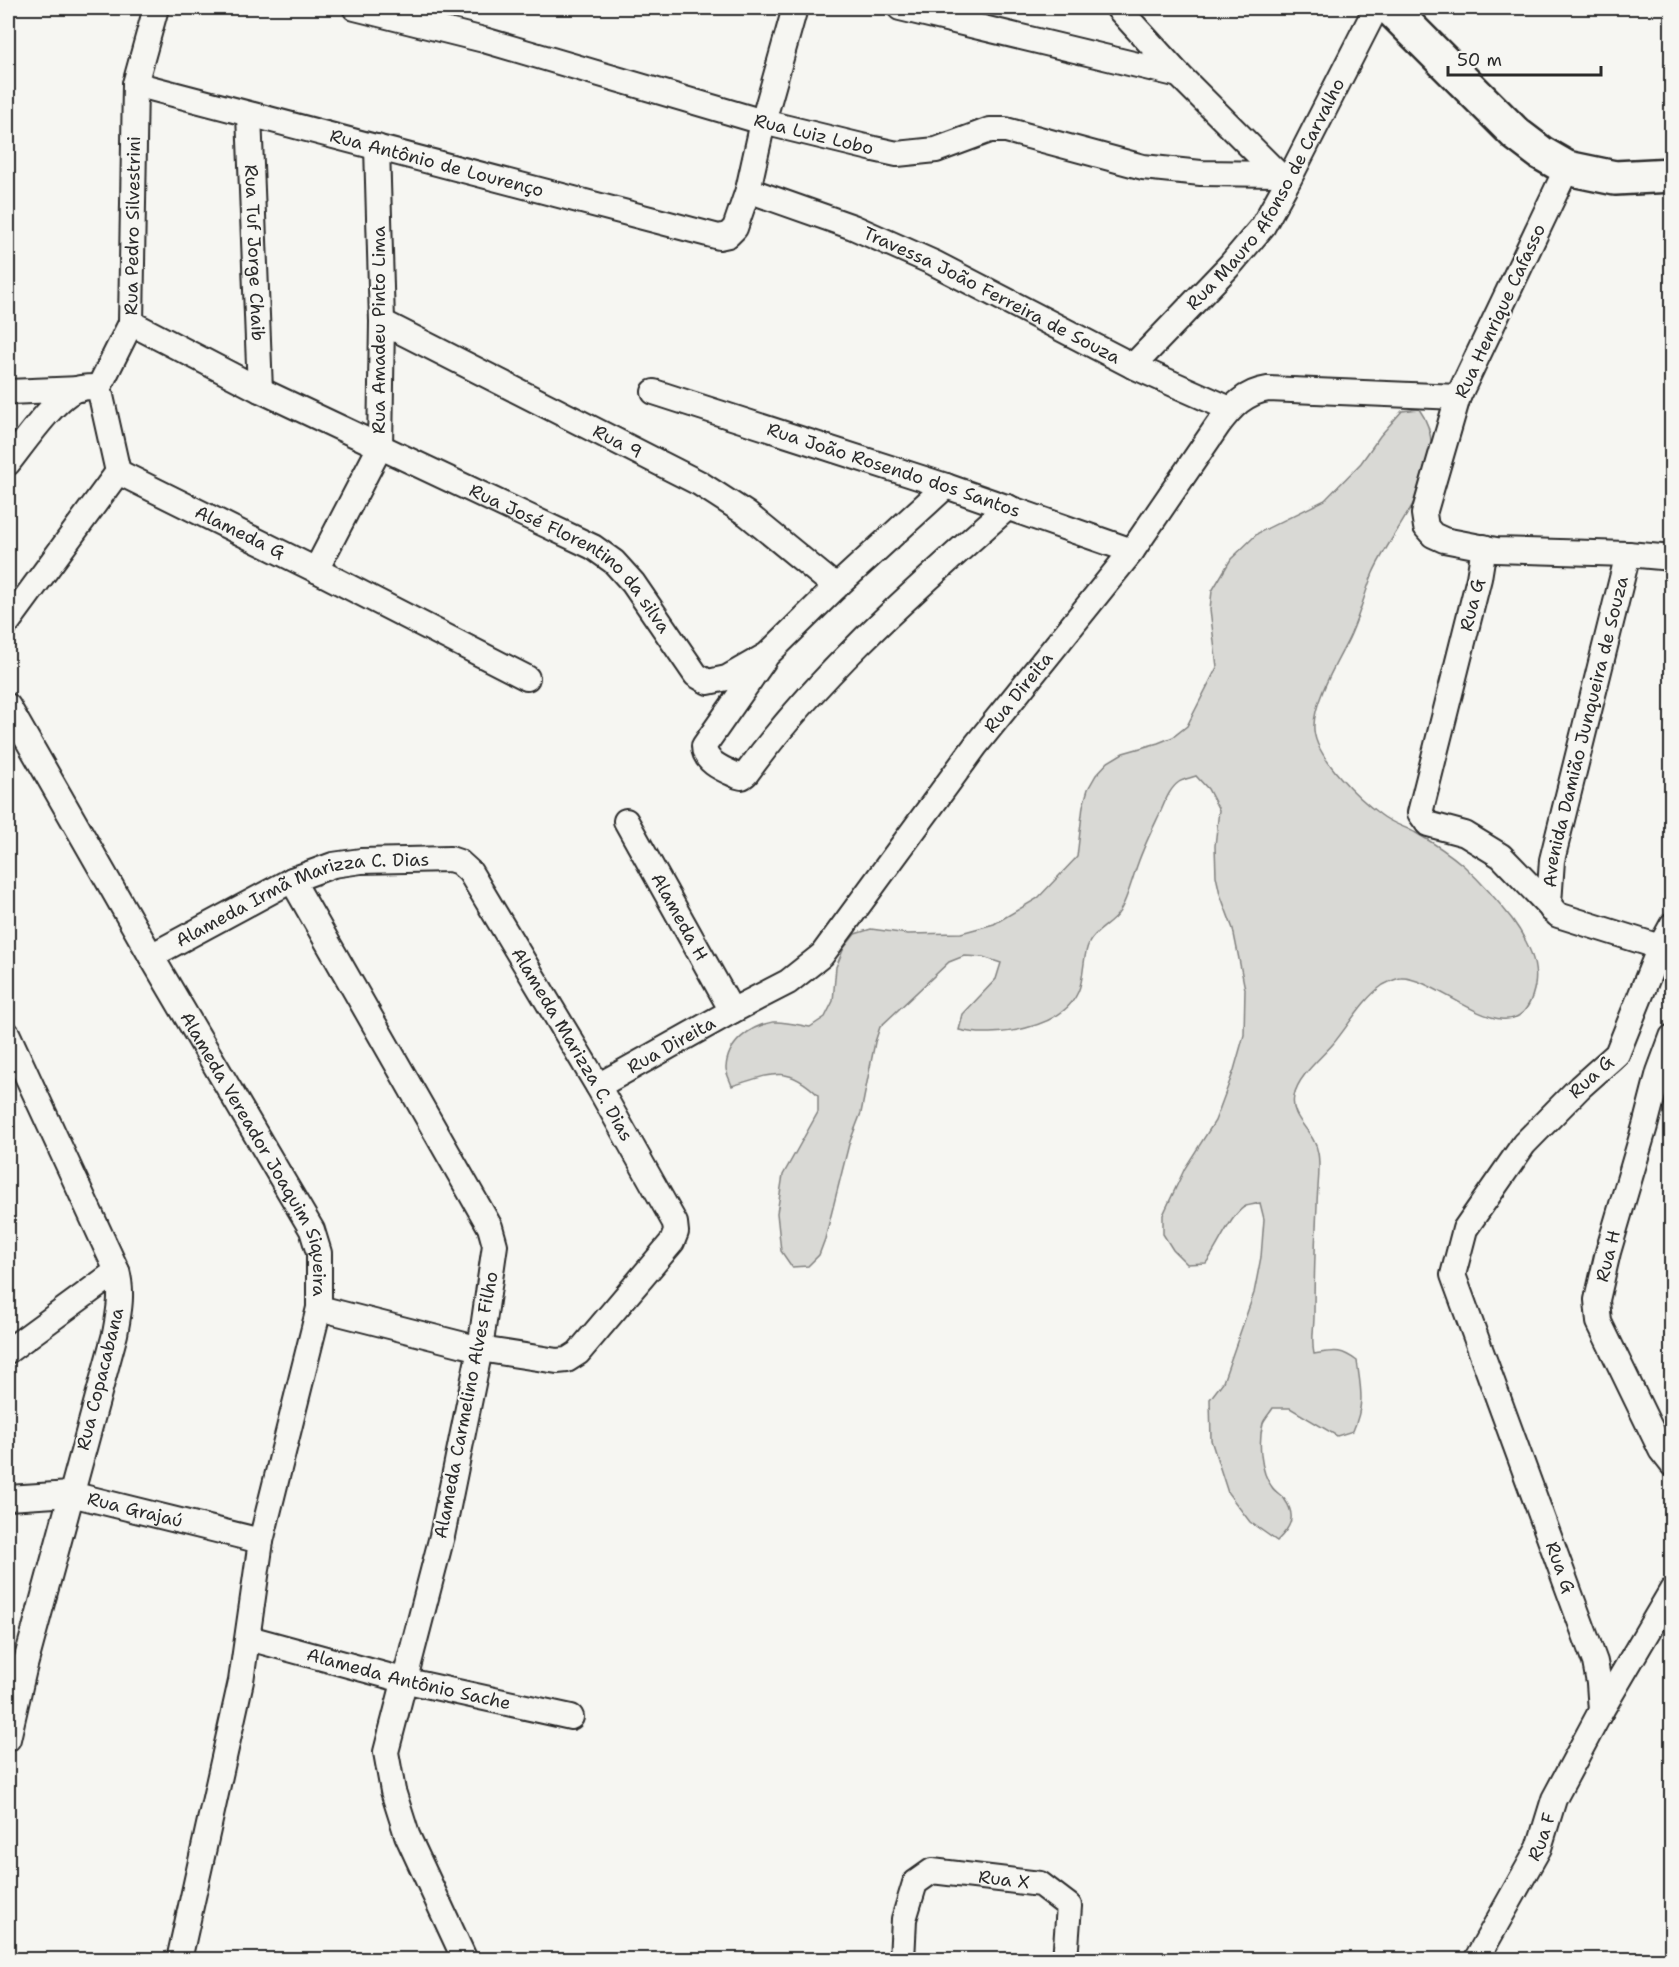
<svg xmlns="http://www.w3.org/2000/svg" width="1679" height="1967" viewBox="0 0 1679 1967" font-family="'Shantell Sans',sans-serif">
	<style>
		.green { fill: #d9d9d5; stroke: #828280; stroke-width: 1.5 }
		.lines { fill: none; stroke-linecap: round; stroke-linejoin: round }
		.minor-casing { stroke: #2b2b2b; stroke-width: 28 }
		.secondary-casing { stroke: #2b2b2b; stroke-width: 38 }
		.minor { stroke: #f6f6f2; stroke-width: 24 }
		.secondary { stroke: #f6f6f2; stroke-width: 33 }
		.labels { text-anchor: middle; stroke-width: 4.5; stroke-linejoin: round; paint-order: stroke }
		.street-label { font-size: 18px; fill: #2b2b2b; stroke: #f6f6f2 }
	</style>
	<rect width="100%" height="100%" fill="#f6f6f2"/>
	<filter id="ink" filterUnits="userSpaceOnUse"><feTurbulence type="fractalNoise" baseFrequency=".0167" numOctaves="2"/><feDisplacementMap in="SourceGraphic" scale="12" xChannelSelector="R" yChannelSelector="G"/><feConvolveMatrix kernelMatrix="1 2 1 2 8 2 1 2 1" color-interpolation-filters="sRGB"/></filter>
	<g filter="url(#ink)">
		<path class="green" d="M1419,409C1458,463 1394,525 1373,573C1363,597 1358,623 1345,646C1334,667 1312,706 1314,730C1316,758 1359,799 1381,815C1391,823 1405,827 1416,833C1432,842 1450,854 1464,866C1481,882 1498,901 1512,919C1525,937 1539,962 1535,985C1520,1067 1440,976 1401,978C1397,978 1387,983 1383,985C1362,1000 1349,1025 1333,1044C1320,1059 1298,1076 1294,1096C1289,1119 1315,1131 1318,1153C1321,1169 1317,1189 1317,1205C1315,1242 1314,1279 1314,1316C1314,1329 1311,1340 1314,1354C1334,1351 1340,1348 1357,1361C1361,1391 1365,1403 1353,1431L1337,1436L1290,1408H1273C1270,1413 1265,1418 1263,1423C1258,1441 1260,1472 1272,1487C1275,1492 1282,1495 1285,1500C1297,1517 1290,1528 1277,1541L1250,1522L1228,1493L1211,1440L1210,1399L1223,1382L1254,1293L1261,1257L1264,1219L1260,1203C1256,1204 1250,1205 1246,1206C1232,1212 1217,1249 1206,1263L1187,1264L1173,1250L1163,1234V1215L1185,1168L1215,1121L1234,1070L1244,1035L1245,989L1233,929L1220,894L1216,876L1215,846L1219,810L1208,789L1196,776C1191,778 1183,779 1179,782C1169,789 1165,802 1160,813C1152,830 1144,846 1138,863C1132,879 1128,897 1120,911C1112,925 1096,929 1089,943C1082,957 1085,977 1078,992C1062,1029 993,1039 959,1030L963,1014L996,979L1001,963L983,957L964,956L949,962L880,1027L875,1042L861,1113L849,1144L825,1239L819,1255L808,1266L792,1267L781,1251L777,1213L783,1175L818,1112V1095C786,1064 771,1074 732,1086C730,1080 726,1073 726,1068C727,1043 750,1026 773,1022C784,1021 799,1025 810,1027L825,1017L833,1001L836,967L844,948L855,934L871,929L908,934L961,933L994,924L1038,898L1077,857L1083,806L1088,789L1096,775L1108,762L1123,753L1158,743L1173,737L1187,726L1217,667L1210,609L1212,591L1231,559L1258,533L1325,500L1361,463L1380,436L1402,411Z"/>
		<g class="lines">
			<g class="minor-casing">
				<g id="minor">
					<path id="s1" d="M355,8L484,40L763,122L874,149L897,154L936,150L990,130H1006L1143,167L1201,173L1278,174"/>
					<path d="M900,8L1179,75"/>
					<path d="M1118,8L1179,75L1278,174L1284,177"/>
					<path id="s2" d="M135,84L719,237L728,235L735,228L748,190L763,122L795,8"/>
					<path id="s3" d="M249,115L260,390"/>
					<path d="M1567,168L1458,397L1424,514L1426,527L1433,535L1444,540L1496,550L1628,554L1672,558"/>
					<path id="s4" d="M748,190L853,227L934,263L1133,366L1230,409"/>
					<path id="s5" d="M382,322L699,483L747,514L836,587"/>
					<path id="s6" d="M131,323L260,390L593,547L614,562L633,583L696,675L708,682L727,678L767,655L836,587L946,486"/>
					<path id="s7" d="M1133,366L1231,264L1263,226L1289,179L1376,8"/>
					<path d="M8,392L80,389"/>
					<path id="s8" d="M654,392L946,486L1132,551"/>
					<path d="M8,463C24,443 57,394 80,388C86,387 93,387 99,387"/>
					<path id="s9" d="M118,472L99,387L131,323L135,84L156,8"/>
					<path id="s10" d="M1484,547L1479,578L1420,813L1428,824L1465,834L1501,856L1558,915L1660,947L1617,1054L1580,1087L1524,1144L1465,1229L1453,1275L1595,1662L1599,1683L1601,1711"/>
					<path d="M316,570L380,447L382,322L377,147"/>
					<path id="s11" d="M8,622L118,472L316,570L527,678"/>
					<path d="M764,660L704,746C704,763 725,770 738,776L742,777L746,774C820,672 914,591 1008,507"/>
					<path id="s12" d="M8,706L151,956L312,1230L319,1253V1308L261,1541L241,1681L179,1960"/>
					<path id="s13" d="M626,821L732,1011"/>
					<path d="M292,880L490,1227L495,1245L480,1349L442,1536L386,1752L393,1791L407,1835L465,1960"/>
					<path id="s14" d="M1552,910L1549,904L1552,860L1628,554"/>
					<path id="s15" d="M151,956L292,880L333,865L361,861L450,859L459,862L470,872L598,1086L675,1223L676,1232L672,1242L578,1353L567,1360L557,1361L480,1349L319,1308"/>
					<path d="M1670,958L1660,947L1672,925"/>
					<path d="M8,1035L117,1271C123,1293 119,1312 115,1334L24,1669L8,1739"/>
					<path d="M1672,1037L1659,1072L1645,1126L1608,1252L1597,1300L1599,1322L1661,1450L1672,1464"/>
					<path id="s16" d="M598,1086L732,1011L788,982L822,955L976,745L1132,551L1218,425C1231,408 1245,392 1268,389L1458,397"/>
					<path d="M8,1351L117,1271"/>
					<path id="s17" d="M8,1498L71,1494L261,1541"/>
					<path id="s18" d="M249,1638L403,1680L571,1717"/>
					<path id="s19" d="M902,1960L904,1919L915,1883L932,1871L1040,1884L1069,1906L1065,1960"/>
					<path id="s20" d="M1476,1960L1539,1848L1554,1799L1601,1711L1672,1590"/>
				</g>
			</g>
			<g class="secondary-casing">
				<path id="secondary" d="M1390,8L1516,134L1541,153L1567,168L1615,178L1672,175"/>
			</g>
			<use href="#minor" class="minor"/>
			<use href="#secondary" class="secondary"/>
		</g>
	</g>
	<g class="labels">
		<g class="street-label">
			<text dy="6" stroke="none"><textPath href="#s1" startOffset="476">Rua Luiz Lobo</textPath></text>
			<text dy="6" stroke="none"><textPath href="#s2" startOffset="312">Rua Antônio de Lourenço</textPath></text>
			<text dy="6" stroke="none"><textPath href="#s7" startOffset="219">Rua Mauro Afonso de Carvalho</textPath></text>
			<text dy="6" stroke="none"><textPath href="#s9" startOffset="256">Rua Pedro Silvestrini</textPath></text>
			<text dy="6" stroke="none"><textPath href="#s3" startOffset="138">Rua Tuf Jorge Chaib</textPath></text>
			<text dy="6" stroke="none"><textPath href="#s4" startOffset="266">Travessa João Ferreira de Souza</textPath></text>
			<text transform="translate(1500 311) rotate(-65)" y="6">Rua Henrique Cafasso</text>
			<text transform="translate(379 330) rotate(-90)" y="6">Rua Amadeu Pinto Lima</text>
			<text dy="6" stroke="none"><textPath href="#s5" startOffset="264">Rua 9</textPath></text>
			<text dy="6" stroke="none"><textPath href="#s8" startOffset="252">Rua João Rosendo dos Santos</textPath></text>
			<text dy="6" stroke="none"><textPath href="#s11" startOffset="322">Alameda G</textPath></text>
			<text dy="6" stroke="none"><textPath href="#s6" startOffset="502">Rua José Florentino da silva</textPath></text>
			<text transform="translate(1472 605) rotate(-76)" y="6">Rua G</text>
			<text dy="6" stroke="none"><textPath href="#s16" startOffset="588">Rua Direita</textPath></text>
			<text dy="6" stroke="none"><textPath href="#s14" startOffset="183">Avenida Damião Junqueira de Souza</textPath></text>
			<text dy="6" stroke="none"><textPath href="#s15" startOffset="165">Alameda Irmã Marizza C. Dias</textPath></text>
			<text dy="6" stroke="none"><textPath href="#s13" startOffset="110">Alameda H</textPath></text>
			<text dy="6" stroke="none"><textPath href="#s15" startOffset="546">Alameda Marizza C. Dias</textPath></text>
			<text dy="6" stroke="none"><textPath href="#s16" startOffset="84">Rua Direita</textPath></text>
			<text transform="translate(1591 1077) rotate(-43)" y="6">Rua G</text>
			<text dy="6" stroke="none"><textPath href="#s12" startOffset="514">Alameda Vereador Joaquim Siqueira</textPath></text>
			<text transform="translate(1608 1256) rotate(-76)" y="6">Rua H</text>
			<text transform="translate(100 1379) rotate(-76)" y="6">Rua Copacabana</text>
			<text transform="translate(466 1405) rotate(-79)" y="6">Alameda Carmelino Alves Filho</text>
			<text dy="6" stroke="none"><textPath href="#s17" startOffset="129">Rua Grajaú</textPath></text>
			<text dy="6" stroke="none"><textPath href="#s10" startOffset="1264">Rua G</textPath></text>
			<text dy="6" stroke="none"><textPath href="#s18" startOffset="165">Alameda Antônio Sache</textPath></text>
			<text dy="6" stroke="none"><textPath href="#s20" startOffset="140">Rua F</textPath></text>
			<text dy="6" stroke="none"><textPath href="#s19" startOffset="172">Rua X</textPath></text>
		</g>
	</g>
	<rect width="1679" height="1967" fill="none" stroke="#f6f6f2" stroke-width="30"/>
	<rect x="15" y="15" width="1649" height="1937" fill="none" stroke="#2b2b2b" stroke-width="2" filter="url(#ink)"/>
	<path d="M1448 66v9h153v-9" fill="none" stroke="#2b2b2b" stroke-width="3"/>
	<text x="1457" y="66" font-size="18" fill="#2b2b2b" stroke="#f6f6f2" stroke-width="4.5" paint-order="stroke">50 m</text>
</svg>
